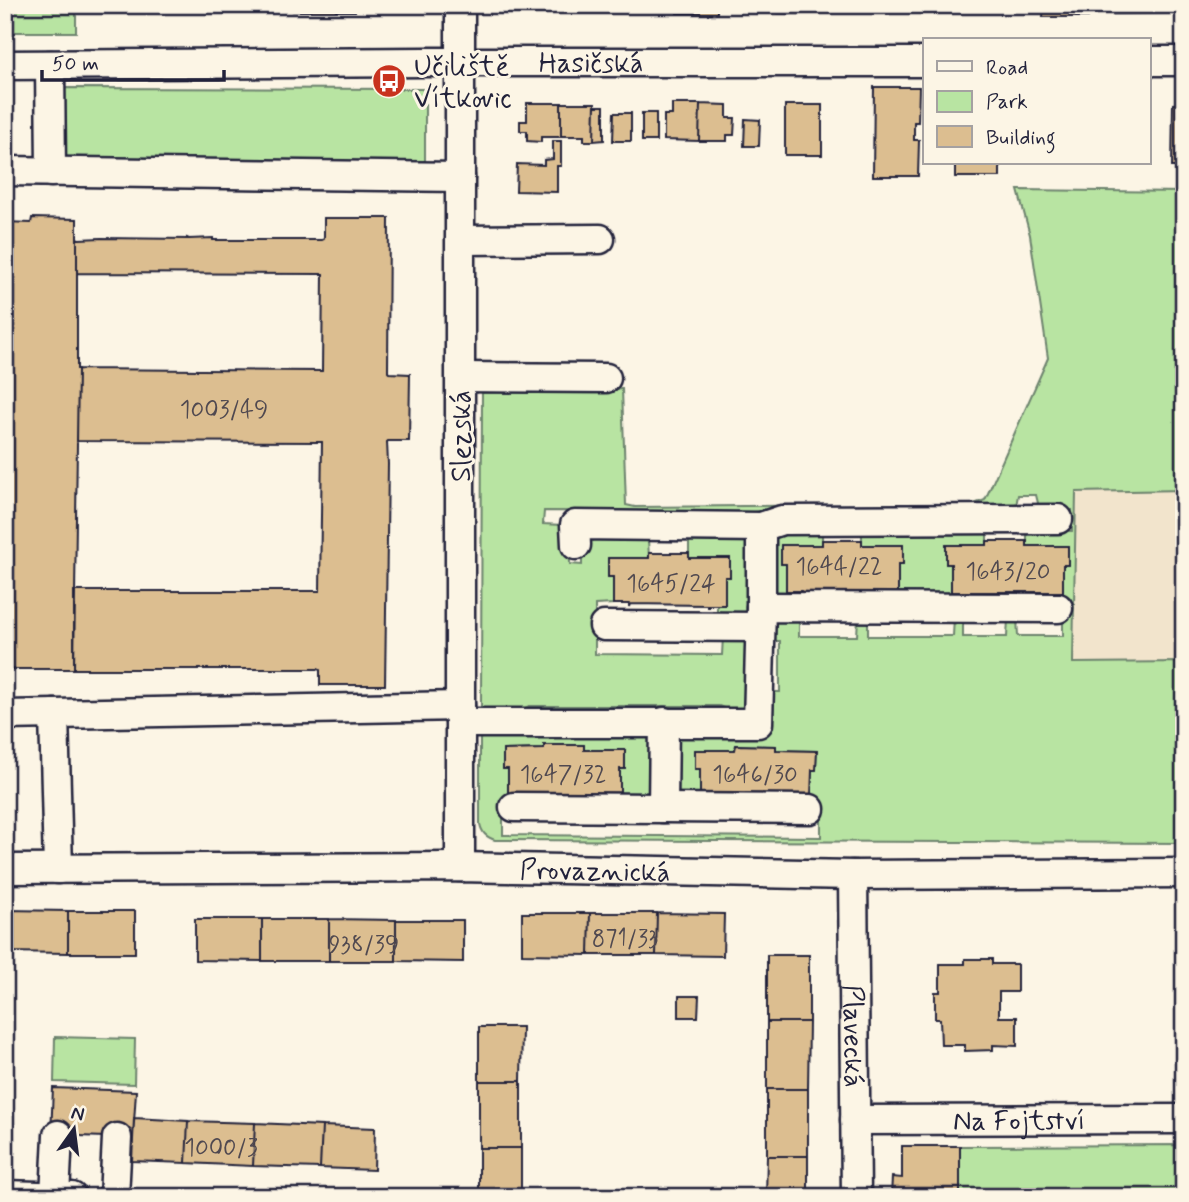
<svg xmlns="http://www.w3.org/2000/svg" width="1189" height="1202" viewBox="0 0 1189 1202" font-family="Mynerve,sans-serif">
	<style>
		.built { fill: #f2e4cc }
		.green { fill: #b8e4a2; stroke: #6d836e; stroke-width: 2 }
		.building { fill: #dcbe90; stroke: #22223b; stroke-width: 2 }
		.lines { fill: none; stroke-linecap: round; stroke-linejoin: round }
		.minor-casing { stroke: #22223b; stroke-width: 33 }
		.minor { stroke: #fcf5e5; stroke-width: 28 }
		.labels { text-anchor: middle; stroke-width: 6; stroke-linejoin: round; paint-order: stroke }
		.number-label { font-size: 24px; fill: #504950 }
		.street-label { font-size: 28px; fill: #22223b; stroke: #fcf5e5 }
		.poi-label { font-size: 28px; fill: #22223b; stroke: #fcf5e5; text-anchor: start }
	</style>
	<rect width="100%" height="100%" fill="#fcf5e5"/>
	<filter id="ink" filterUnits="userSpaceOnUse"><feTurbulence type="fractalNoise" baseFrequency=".0143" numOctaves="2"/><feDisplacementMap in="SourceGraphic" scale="14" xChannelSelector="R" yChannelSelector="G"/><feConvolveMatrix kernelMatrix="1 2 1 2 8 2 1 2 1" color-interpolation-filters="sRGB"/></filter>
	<g filter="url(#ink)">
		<path class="built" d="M1184,490V662L1073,663L1076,492Z"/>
		<path class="green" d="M5,5H76V32H5Z
			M56,88L425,89V167L57,161Z
			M1018,190L1184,192V490L1076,492L1073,663L1184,662V843L495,840C486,837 482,833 480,824V739L487,735L644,733L651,737L654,786L649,795L620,797V769L625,750H584V745H545L544,749L504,750L503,768L508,769V800H503V835L821,837V801L811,797L812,770L816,769V751L776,750L775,746L736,745L735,750H695V769H700V796L676,795L677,735L771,716L773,692H780V641H773L774,623L777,619L799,618V636H857L858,618H868V636H953L954,618H963V637H1007L1008,619L1017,618L1018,636H1063V565H1068V546H1027V530L1072,531V510H1046L1039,507L1036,495H1018L1016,506L783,509L753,512L544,511L543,524L562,525L569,534L570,564L582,565V548L587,541L593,539H648L649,558H608V577H613V604L595,605V654L722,655L723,637L753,642L744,716L719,706H529L511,715L486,712L481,708L482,393L622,389L626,505L635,507L974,504L985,500L1048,358L1030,235Z
			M862,529L987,530V545L946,564H951V596H898V564H903V545H862Z
			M822,530V545H781V563L786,564V596L778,594L773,588L775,532Z
			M689,540L747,541L748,613L717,615V605H725V577H730L689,558Z
			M55,1037L135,1039L134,1084L54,1082Z
			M1184,1145V1197H960V1146Z"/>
		<path class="building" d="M103,5H164V10H103Z
			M293,5H355V11H293Z
			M528,5H570V12L528,13Z
			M677,5H717V13H677Z
			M777,5H813L812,14L777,13Z
			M841,5H865V11H841Z
			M865,5H951V12L865,11Z
			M1044,5H1088V17H1043Z
			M1112,5H1180V13L1112,14Z
			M874,87H919L918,122H914V140H919L918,176H873Z
			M527,103H561V137H541V142L527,141V131H520V121H527Z
			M561,103H595L594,141H584V136H561Z
			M1184,103V173H1183V167H1172L1173,104Z
			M672,104H700L699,141L664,140V115H672Z
			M700,104L727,105V118H735L734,135H727V141H699Z
			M785,105H822V155H785Z
			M595,106H604V140L594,141Z
			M614,113H631V141H613Z
			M642,113H656V141H642Z
			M745,119L760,120L759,146H744Z
			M553,141H561V166H557V192L516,191L517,164L544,165V160L553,159Z
			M955,163H1000V177H955Z
			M32,218L77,219V369H78L74,669H5V222L31,223Z
			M324,218H389L388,372L389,373L410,374L409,441H388L387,442L388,464L385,685H320V670L318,669H74V591H320L322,442L77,441L78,369L322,371L323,274L77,273V238L79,239L101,238L187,239V238L189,239L213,238V240H322L324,239Z
			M822,540H862V545H903V564H898V592H882L881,594V592H804L803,594H802L801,591H786V564H781V545H822Z
			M987,541H1027V546H1068V565H1063V592H1047L1048,594H1046V592H968V594H966V592H951V564H946V545H987Z
			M649,553H689V558H730V577H725V605H709V607H707V605L630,604L629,607V604H613V577H608V558H649Z
			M544,745H584V750H625V769H620V797L508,796V769H503V750L544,749Z
			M736,745L776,746V750L817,751L816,770H812L811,797L700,796V769H695V750H735Z
			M5,910L68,911V953L5,952Z
			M68,911H135V953H68Z
			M522,913H590L589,955L522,954Z
			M590,913H657L656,955H589Z
			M657,913L724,914L723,956L656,955Z
			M195,919H262V961L195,960Z
			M262,919H329V961H262Z
			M329,919L396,920V961H329Z
			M396,920H463V962L396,961Z
			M767,955H809V1022H767Z
			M965,959H992V964H1017V992H999V1017H1017V1046L993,1045V1050L965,1051V1045H941L940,1019H935V992H940V964H965Z
			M679,996H699L698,1017H679Z
			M767,1022H809L808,1089H767Z
			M479,1027H522L521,1081H479Z
			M479,1081H521V1148H479Z
			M53,1088L136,1091L133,1138L51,1135Z
			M767,1089H808V1156H767Z
			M134,1118L188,1121L186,1163L132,1161Z
			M188,1121L255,1123L253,1166L186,1163Z
			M255,1123L322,1126L320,1168L253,1166Z
			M322,1126L375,1128L374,1170L320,1168Z
			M902,1146H960V1197H891L892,1177L902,1178Z
			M479,1148H521V1197H479Z
			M767,1156H808V1197H766Z"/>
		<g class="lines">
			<g class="minor-casing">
				<g id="minor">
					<path d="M460,5V867"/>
					<path d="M1149,61H1184"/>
					<path id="s1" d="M5,65L425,62H925"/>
					<path d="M50,65L51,172"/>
					<path d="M5,171L460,177"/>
					<path d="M461,240L600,239"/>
					<path d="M461,377L606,378"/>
					<path d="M576,545L575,525L761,527"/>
					<path d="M761,607V527L782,520L1058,519"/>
					<path d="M604,626L760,627"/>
					<path d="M54,714L58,869"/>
					<path d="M5,715L460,706"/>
					<path d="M460,721L474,723H758L761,607L1058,608"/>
					<path d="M514,807L663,808L664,722"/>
					<path d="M663,808L810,809"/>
					<path id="s2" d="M5,869L460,867L853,875L1184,873"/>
					<path id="s3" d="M853,875L856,1197"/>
					<path id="s4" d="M855,1120L1184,1119"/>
					<path d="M5,1195L72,1197"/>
					<path d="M55,1196L58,1135"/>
					<path d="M114,1197L117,1138"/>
				</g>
			</g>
			<use href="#minor" class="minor"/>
		</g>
	</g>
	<defs>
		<g id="bus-disc" transform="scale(1.75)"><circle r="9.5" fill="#c8321e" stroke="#fcf5e5"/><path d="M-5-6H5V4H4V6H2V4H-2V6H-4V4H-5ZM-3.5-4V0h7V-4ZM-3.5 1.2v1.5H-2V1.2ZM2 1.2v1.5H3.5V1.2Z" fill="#fff"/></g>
	</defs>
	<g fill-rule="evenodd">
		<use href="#bus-disc" x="389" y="81"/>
	</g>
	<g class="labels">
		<g class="number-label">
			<text x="224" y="417">1003/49</text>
			<text x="839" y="574">1644/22</text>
			<text x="1008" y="579">1643/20</text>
			<text x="671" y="591">1645/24</text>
			<text x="563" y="782">1647/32</text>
			<text x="755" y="782">1646/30</text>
			<text x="625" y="946">871/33</text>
			<text x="364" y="952">938/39</text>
			<text x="221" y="1155">1000/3</text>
		</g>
		<g class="street-label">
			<text dy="10" stroke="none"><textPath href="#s1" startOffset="586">Hasičská</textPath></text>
			<text transform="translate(460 436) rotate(-90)" y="10">Slezská</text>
			<text dy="10" stroke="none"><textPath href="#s2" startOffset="590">Provaznická</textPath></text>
			<text dy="10" stroke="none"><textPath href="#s3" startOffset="161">Plavecká</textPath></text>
			<text dy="10" stroke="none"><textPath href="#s4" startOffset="164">Na Fojtství</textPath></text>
		</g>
		<g class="poi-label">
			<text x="414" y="75">Učiliště<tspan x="414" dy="32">Vítkovic</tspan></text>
		</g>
	</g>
	<rect width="1189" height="1202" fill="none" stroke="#fcf5e5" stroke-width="28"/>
	<rect x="14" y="14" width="1161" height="1174" fill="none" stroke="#22223b" stroke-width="2.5" filter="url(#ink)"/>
	<rect x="923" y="38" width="228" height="126" fill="#fcf5e5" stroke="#a5a1a1" stroke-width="2"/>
	<rect x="937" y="61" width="35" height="10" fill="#fcf5e5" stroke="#a5a1a1" stroke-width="2"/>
	<text x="986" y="74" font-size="21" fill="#22223b">Road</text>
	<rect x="937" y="91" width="35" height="21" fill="#b8e4a2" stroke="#a5a1a1" stroke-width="2"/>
	<text x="986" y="108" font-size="21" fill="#22223b">Park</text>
	<rect x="937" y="126" width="35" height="21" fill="#dcbe90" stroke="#a5a1a1" stroke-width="2"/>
	<text x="986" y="144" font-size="21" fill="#22223b">Building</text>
	<g transform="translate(74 1129) rotate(14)" stroke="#fcf5e5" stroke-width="5" paint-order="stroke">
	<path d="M0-5L12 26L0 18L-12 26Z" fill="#22223b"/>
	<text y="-10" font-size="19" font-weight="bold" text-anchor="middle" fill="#22223b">N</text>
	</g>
	<path d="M42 70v10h182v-10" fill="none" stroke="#22223b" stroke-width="3.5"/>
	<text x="52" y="70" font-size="21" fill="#22223b" stroke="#fcf5e5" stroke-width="5" paint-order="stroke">50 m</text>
</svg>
